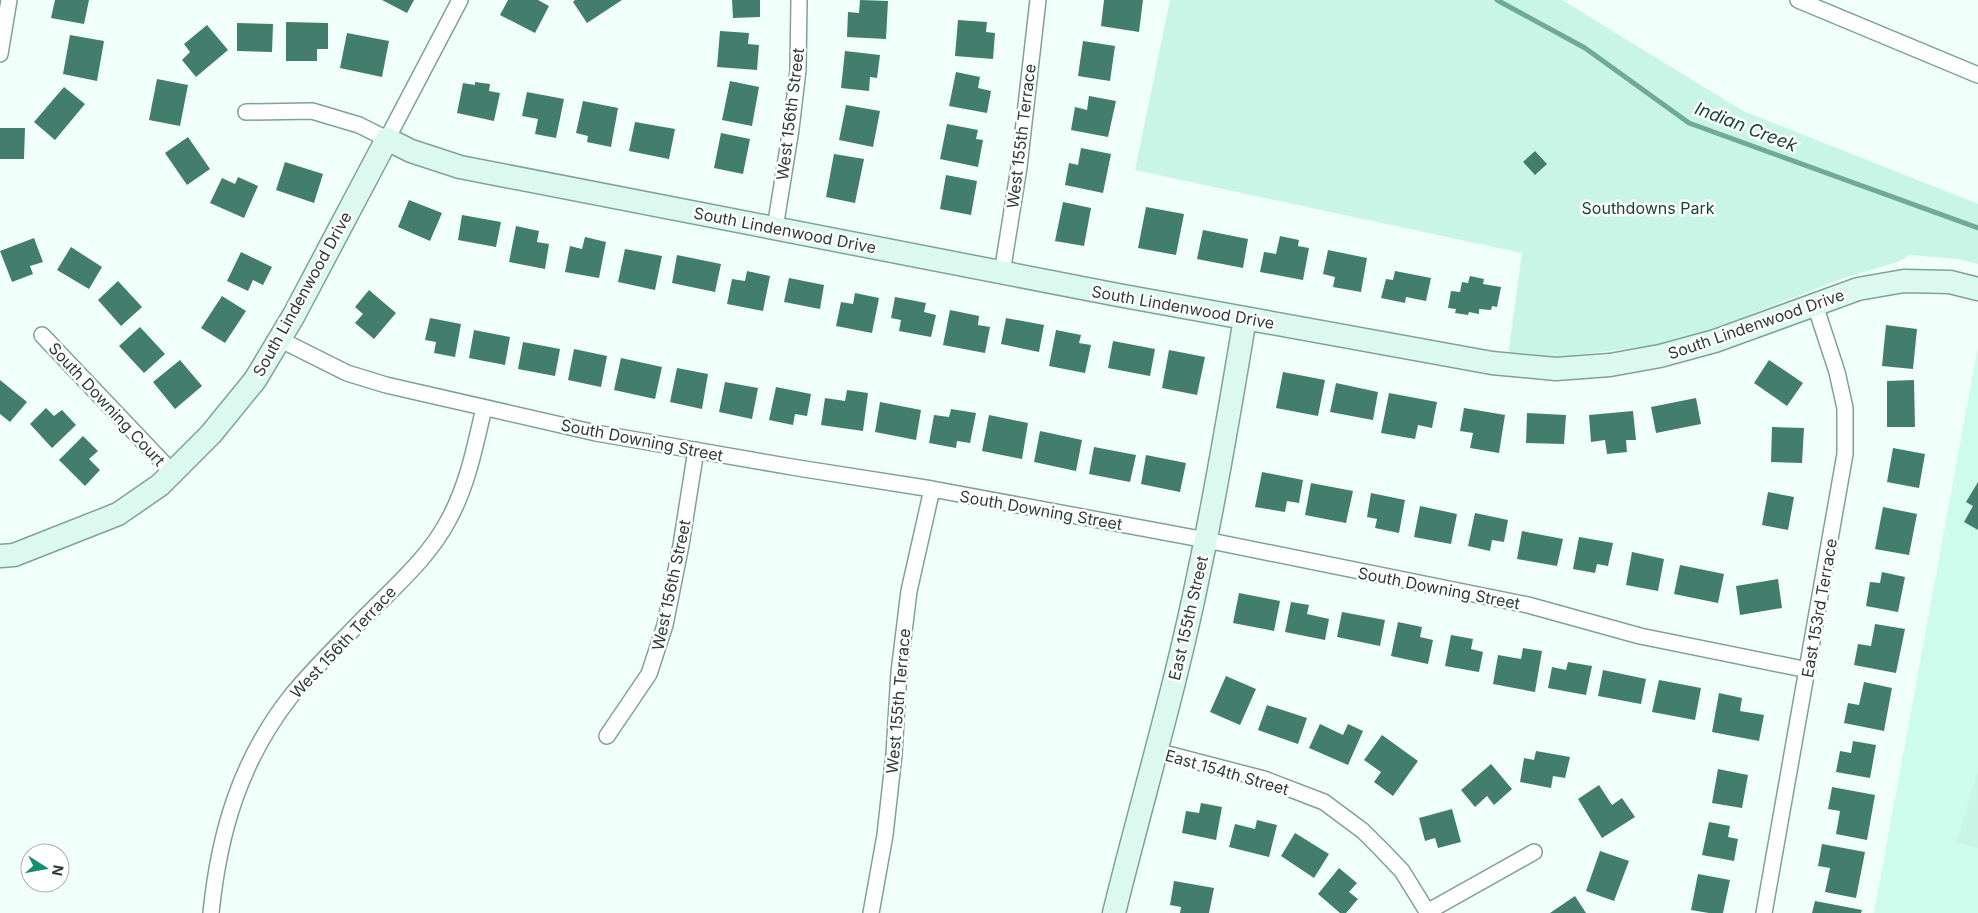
<svg xmlns="http://www.w3.org/2000/svg" width="1978" height="913" viewBox="0 0 1978 913" font-family="Inter,sans-serif">
	<style>
		.built { fill: #cefcec }
		.green { fill: #c8f5e5 }
		.lines { fill: none; stroke-linecap: round; stroke-linejoin: round }
		.stream { stroke: #70aa97; stroke-width: 5 }
		.building { fill: #437d6b }
		.street-casing { stroke: #7fa296; stroke-width: 18 }
		.secondary-casing { stroke: #7fa296; stroke-width: 25 }
		.street { stroke: #fff; stroke-width: 15 }
		.secondary { stroke: #dcf9ef; stroke-width: 22 }
		.labels { text-anchor: middle; stroke-width: 5; stroke-linejoin: round; paint-order: stroke }
		.street-label { font-size: 16px; fill: #2d3c36; stroke: #fff }
		.park-label { font-size: 16px; fill: #134638; stroke: #fff }
		.water-label { font-size: 18px; font-style: italic; fill: #17493b; stroke: #fff }
	</style>
	<rect width="100%" height="100%" fill="#f0fff9"/>
	<path class="built" d="M1978,346V913H1874Z"/>
	<path class="green" d="M1170,0H1562L1743,111L1978,204V264L1958,259L1909,255L1900,261L1844,278L1707,331L1657,345L1554,358L1508,355L1522,253L1135,170Z
		M1978,771V848L1956,843Z"/>
	<g class="lines">
		<path class="stream" d="M1497,0L1585,48L1689,123L1978,228"/>
	</g>
	<path class="building" d="M55,0H89L84,24L51,18Z
		M382,0H414L407,13Z
		M508,0H538L549,6L535,33L500,15Z
		M575,0H622L587,23L573,2Z
		M732,0H760V17L733,18Z
		M860,0L888,1L886,39L847,37L848,12L859,13Z
		M1104,0H1143L1139,32L1101,26Z
		M958,20L987,22L986,32L995,33L993,59L955,56Z
		M286,22L328,23V49H317V61H286Z
		M237,23L273,24L272,52L237,51Z
		M207,25L228,50L196,77L182,60L190,52L184,44Z
		M720,31L749,33L748,44L759,45L757,70L717,67Z
		M347,33L389,41L382,77L340,68Z
		M70,35L104,41L97,81L63,74Z
		M1083,41L1115,46L1110,81L1078,76Z
		M845,51L880,55L877,78L870,77L869,91L841,88Z
		M956,72L980,77L978,88L991,91L987,113L949,106Z
		M157,79L188,85L180,126L149,120Z
		M730,81L759,87L752,126L722,120Z
		M475,82L490,84L489,91L500,93L494,121L457,113L463,83L475,85Z
		M64,87L85,104L55,140L34,122Z
		M527,92L564,99L556,138L535,134L538,119L522,116Z
		M1089,96L1116,101L1108,137L1071,130L1075,107L1087,110Z
		M583,101L618,108L611,147L587,142L588,136L576,133Z
		M846,105L880,111L873,147L839,140Z
		M635,122L675,129L669,159L629,151Z
		M947,124L978,130L976,139L983,140L978,167L940,159Z
		M0,128H25L24,159H0Z
		M721,133L750,139L743,174L714,168Z
		M188,137L210,169L187,185L165,153Z
		M1081,148L1111,154L1103,193L1065,185L1069,163L1078,165Z
		M1535,151L1547,164L1535,175L1523,162Z
		M834,154L864,159L855,203L826,197Z
		M285,162L323,174L314,203L276,190Z
		M946,175L977,181L971,215L940,209Z
		M238,177L258,186L244,218L210,203L222,178L235,184Z
		M409,200L442,213L430,241L398,227Z
		M1063,202L1091,208L1084,246L1055,241Z
		M1146,207L1184,214L1176,255L1138,248Z
		M462,215L501,222L496,247L458,240Z
		M516,226L539,231L537,242L549,244L545,269L509,262Z
		M1203,230L1248,239L1243,268L1197,259Z
		M1280,236L1299,240L1298,246L1309,248L1303,280L1260,272L1264,252L1276,254Z
		M585,237L606,242L599,278L565,272L570,246L582,249Z
		M34,238L43,262L30,266L33,274L12,282L0,251Z
		M71,247L102,267L89,289L57,270Z
		M625,249L662,256L655,290L618,282Z
		M1328,250L1367,258L1361,292L1333,287L1335,277L1323,274Z
		M241,252L272,267L263,285L253,280L248,291L227,281Z
		M677,255L721,264L715,292L672,283Z
		M747,271L770,276L763,311L727,304L732,279L745,281Z
		M1395,271L1431,278L1426,301L1406,297L1405,303L1381,298L1386,279L1393,280Z
		M1470,276L1484,279L1483,284L1501,287L1497,307L1492,306L1491,310L1479,309V314L1469,312L1468,315L1455,313L1456,309L1448,308L1451,291L1460,292L1462,282L1468,283Z
		M789,278L824,285L820,309L784,302Z
		M118,281L142,307L121,326L98,300Z
		M369,290L396,313L374,339L355,323L363,314L355,307Z
		M855,293L879,298L872,333L836,326L841,302L853,304Z
		M222,296L246,311L225,343L201,328Z
		M895,297L926,303L924,312L936,315L931,337L899,331L901,320L891,318Z
		M950,310L979,316L978,325L990,327L985,353L943,345Z
		M430,318L461,324L455,357L434,353L436,342L425,340Z
		M1006,318L1044,325L1039,352L1001,344Z
		M1886,325L1917,329L1913,369L1882,366Z
		M140,327L165,354L144,373L119,346Z
		M474,330L510,337L505,365L469,358Z
		M1056,330L1081,335L1079,343L1091,345L1085,373L1049,366Z
		M1113,341L1155,349L1150,376L1108,368Z
		M523,342L560,349L555,376L518,369Z
		M574,349L607,356L601,387L568,380Z
		M1169,350L1205,357L1197,395L1162,388Z
		M621,358L662,367L655,399L614,390Z
		M180,360L202,386L175,409L153,382Z
		M1769,360L1803,383L1787,406L1754,383Z
		M677,368L708,374L702,409L670,402Z
		M1283,372L1325,380L1318,416L1276,408Z
		M0,380L27,402L10,422L0,414Z
		M1914,380L1915,427H1887V381Z
		M725,382L758,388L752,419L719,412Z
		M1336,383L1378,392L1373,420L1330,412Z
		M776,387L811,394L807,416L795,414L793,425L769,420Z
		M847,390L868,393L863,431L821,425L825,398L845,401Z
		M1389,393L1437,402L1432,428L1418,425L1415,439L1381,433Z
		M1696,398L1701,424L1656,433L1651,407Z
		M880,402L921,410L916,440L875,432Z
		M46,408L54,416L62,410L76,425L52,448L30,424Z
		M1464,408L1505,415L1499,453L1470,448L1473,433L1460,431Z
		M951,409L976,413L970,443L957,441L956,448L929,443L934,415L949,417Z
		M1633,411L1636,440H1626L1627,452L1607,454L1605,440L1591,442L1589,415Z
		M1527,413L1566,415L1564,444L1526,443Z
		M989,415L1028,423L1022,459L982,451Z
		M1772,427L1804,428L1802,463L1771,462Z
		M1040,431L1082,440L1076,471L1034,462Z
		M83,436L98,451L89,459L100,470L85,486L59,460Z
		M1094,447L1136,455L1130,482L1089,474Z
		M1893,448L1925,454L1919,488L1887,482Z
		M1146,455L1186,463L1180,492L1141,484Z
		M1262,472L1303,480L1299,503L1287,501L1285,512L1255,507Z
		M1978,482V530L1964,522L1973,506L1966,502Z
		M1311,483L1353,491L1346,523L1305,515Z
		M1768,492L1794,497L1788,530L1762,525Z
		M1371,493L1405,500L1399,533L1375,528L1377,519L1367,517Z
		M1420,506L1457,514L1451,544L1414,537Z
		M1883,507L1917,514L1909,555L1875,549Z
		M1475,513L1508,520L1504,542L1492,540L1490,551L1468,546Z
		M1522,531L1563,539L1557,566L1517,559Z
		M1579,537L1613,543L1608,566L1597,564L1595,573L1573,569Z
		M1632,552L1664,559L1658,591L1626,585Z
		M1680,565L1724,574L1718,603L1674,594Z
		M1882,572L1905,577L1898,612L1866,606L1870,582L1880,583Z
		M1778,579L1782,608L1740,615L1736,586Z
		M1239,593L1280,601L1274,631L1233,623Z
		M1291,602L1309,605L1307,614L1329,619L1325,640L1285,632Z
		M1342,612L1385,620L1380,646L1337,637Z
		M1398,622L1422,627L1420,637L1433,640L1428,664L1391,656Z
		M1875,624L1905,629L1896,673L1854,665L1858,644L1871,646Z
		M1451,635L1473,639L1471,649L1483,652L1479,672L1445,666Z
		M1523,648L1542,651L1535,692L1493,684L1498,655L1521,659Z
		M1568,662L1592,666L1586,695L1548,688L1552,667L1566,670Z
		M1603,670L1646,679L1641,704L1598,696Z
		M1226,676L1256,689L1240,725L1210,712Z
		M1659,680L1701,688L1695,720L1652,712Z
		M1864,682L1892,688L1884,731L1844,723L1848,703L1859,705Z
		M1719,693L1742,698L1740,711L1764,715L1759,741L1712,732Z
		M1267,705L1307,718L1298,744L1258,730Z
		M1320,724L1343,735L1348,724L1363,731L1348,765L1309,748Z
		M1382,735L1418,761L1393,796L1374,782L1381,772L1364,760Z
		M1853,741L1876,745L1870,778L1836,772L1840,751L1851,753Z
		M1536,751L1570,757L1565,778L1553,776L1551,788L1520,782L1524,758L1534,760Z
		M1491,764L1512,789L1494,805L1487,796L1475,807L1461,790Z
		M1718,769L1748,775L1742,808L1712,803Z
		M1599,785L1612,805L1622,798L1635,817L1602,838L1578,799Z
		M1832,787L1875,795L1867,840L1836,834L1840,811L1828,809Z
		M1201,803L1222,807L1216,840L1182,833L1186,811L1199,813Z
		M1452,809L1461,842L1438,848L1435,838L1425,841L1419,818Z
		M1257,820L1277,825L1269,857L1229,847L1235,824L1255,829Z
		M1709,822L1730,826L1728,837L1738,839L1734,861L1702,855Z
		M1295,833L1329,854L1314,878L1281,856Z
		M1822,844L1865,852L1856,898L1825,892L1830,868L1818,866Z
		M1600,851L1629,861L1614,901L1586,891Z
		M1339,868L1357,883L1349,892L1358,899L1346,913H1340L1318,894Z
		M1698,874L1730,880L1723,913H1709L1691,910Z
		M1174,881L1214,888L1209,913H1180L1181,907L1170,905Z
		M1575,896L1586,913H1550Z
		M1815,901L1862,910L1861,913H1812Z"/>
	<g class="lines">
		<g class="street-casing">
			<path id="street" d="M1798,0L1978,75
				M0,54L9,0
				M246,112L312,111L359,125L387,139L460,0
				M775,228L791,129L798,70L799,0
				M1002,273L1019,167L1038,0
				M42,335L172,472
				M279,339L347,373L386,385L596,433L798,468L932,489L1206,540L1528,605L1640,636L1808,670
				M607,736L649,674L665,625L681,545L696,450
				M1156,751L1264,779L1324,802L1363,831L1381,849L1402,871L1428,913
				M1427,912L1534,852
				M211,913C219,833 240,761 291,696C313,669 339,644 363,619C393,588 429,558 449,519C468,484 475,446 484,408
				M871,913L885,835L894,754L899,672L909,591L932,489
				M1764,913L1845,454V408L1837,372L1815,305"/>
		</g>
		<g class="secondary-casing">
			<path id="secondary" d="M0,556L14,555L118,514L160,485L211,434L255,380L294,315L387,139L411,151L460,167L1118,295L1492,363L1556,369L1610,365L1660,356L1715,341L1858,289L1904,281L1950,282L1978,289
				M1114,913C1142,799 1176,687 1199,572C1217,488 1231,403 1245,318"/>
		</g>
		<use href="#street" class="street"/>
		<use href="#secondary" class="secondary"/>
	</g>
	<g class="labels">
		<g class="street-label">
			<text transform="translate(790 114) rotate(-83)" y="6">West 156th Street</text>
			<text transform="translate(1021 136) rotate(-83)" y="6">West 155th Terrace</text>
			<text transform="translate(785 230) rotate(11)" y="6">South Lindenwood Drive</text>
			<text transform="translate(302 294) rotate(-61)" y="6">South Lindenwood Drive</text>
			<text transform="translate(1183 307) rotate(10)" y="6">South Lindenwood Drive</text>
			<text transform="translate(1756 324) rotate(-19)" y="6">South Lindenwood Drive</text>
			<text transform="translate(107 404) rotate(47)" y="6">South Downing Court</text>
			<text transform="translate(642 440) rotate(11)" y="6">South Downing Street</text>
			<text transform="translate(1041 510) rotate(10)" y="6">South Downing Street</text>
			<text transform="translate(671 585) rotate(-78)" y="6">West 156th Street</text>
			<text transform="translate(1439 588) rotate(11)" y="6">South Downing Street</text>
			<text transform="translate(1819 608) rotate(-80)" y="6">East 153rd Terrace</text>
			<text transform="translate(1188 618) rotate(-77)" y="6">East 155th Street</text>
			<text transform="translate(343 642) rotate(-47)" y="6">West 156th Terrace</text>
			<text transform="translate(898 701) rotate(-85)" y="6">West 155th Terrace</text>
			<text transform="translate(1227 772) rotate(16)" y="6">East 154th Street</text>
		</g>
		<g class="park-label">
			<text x="1648" y="214">Southdowns Park</text>
		</g>
		<g class="water-label">
			<text transform="translate(1746 127) rotate(21)" y="6">Indian Creek</text>
		</g>
	</g>
	<g transform="translate(45 868) rotate(101)"><circle r="24" fill="#ffffff" stroke="#abb1af"/>
	<path d="M0-4L9 19L0 12L-9 19Z" fill="#168e72"/>
	<text y="-8" font-size="14" font-weight="bold" text-anchor="middle" fill="#2d3c36">N</text>
	</g>
</svg>
